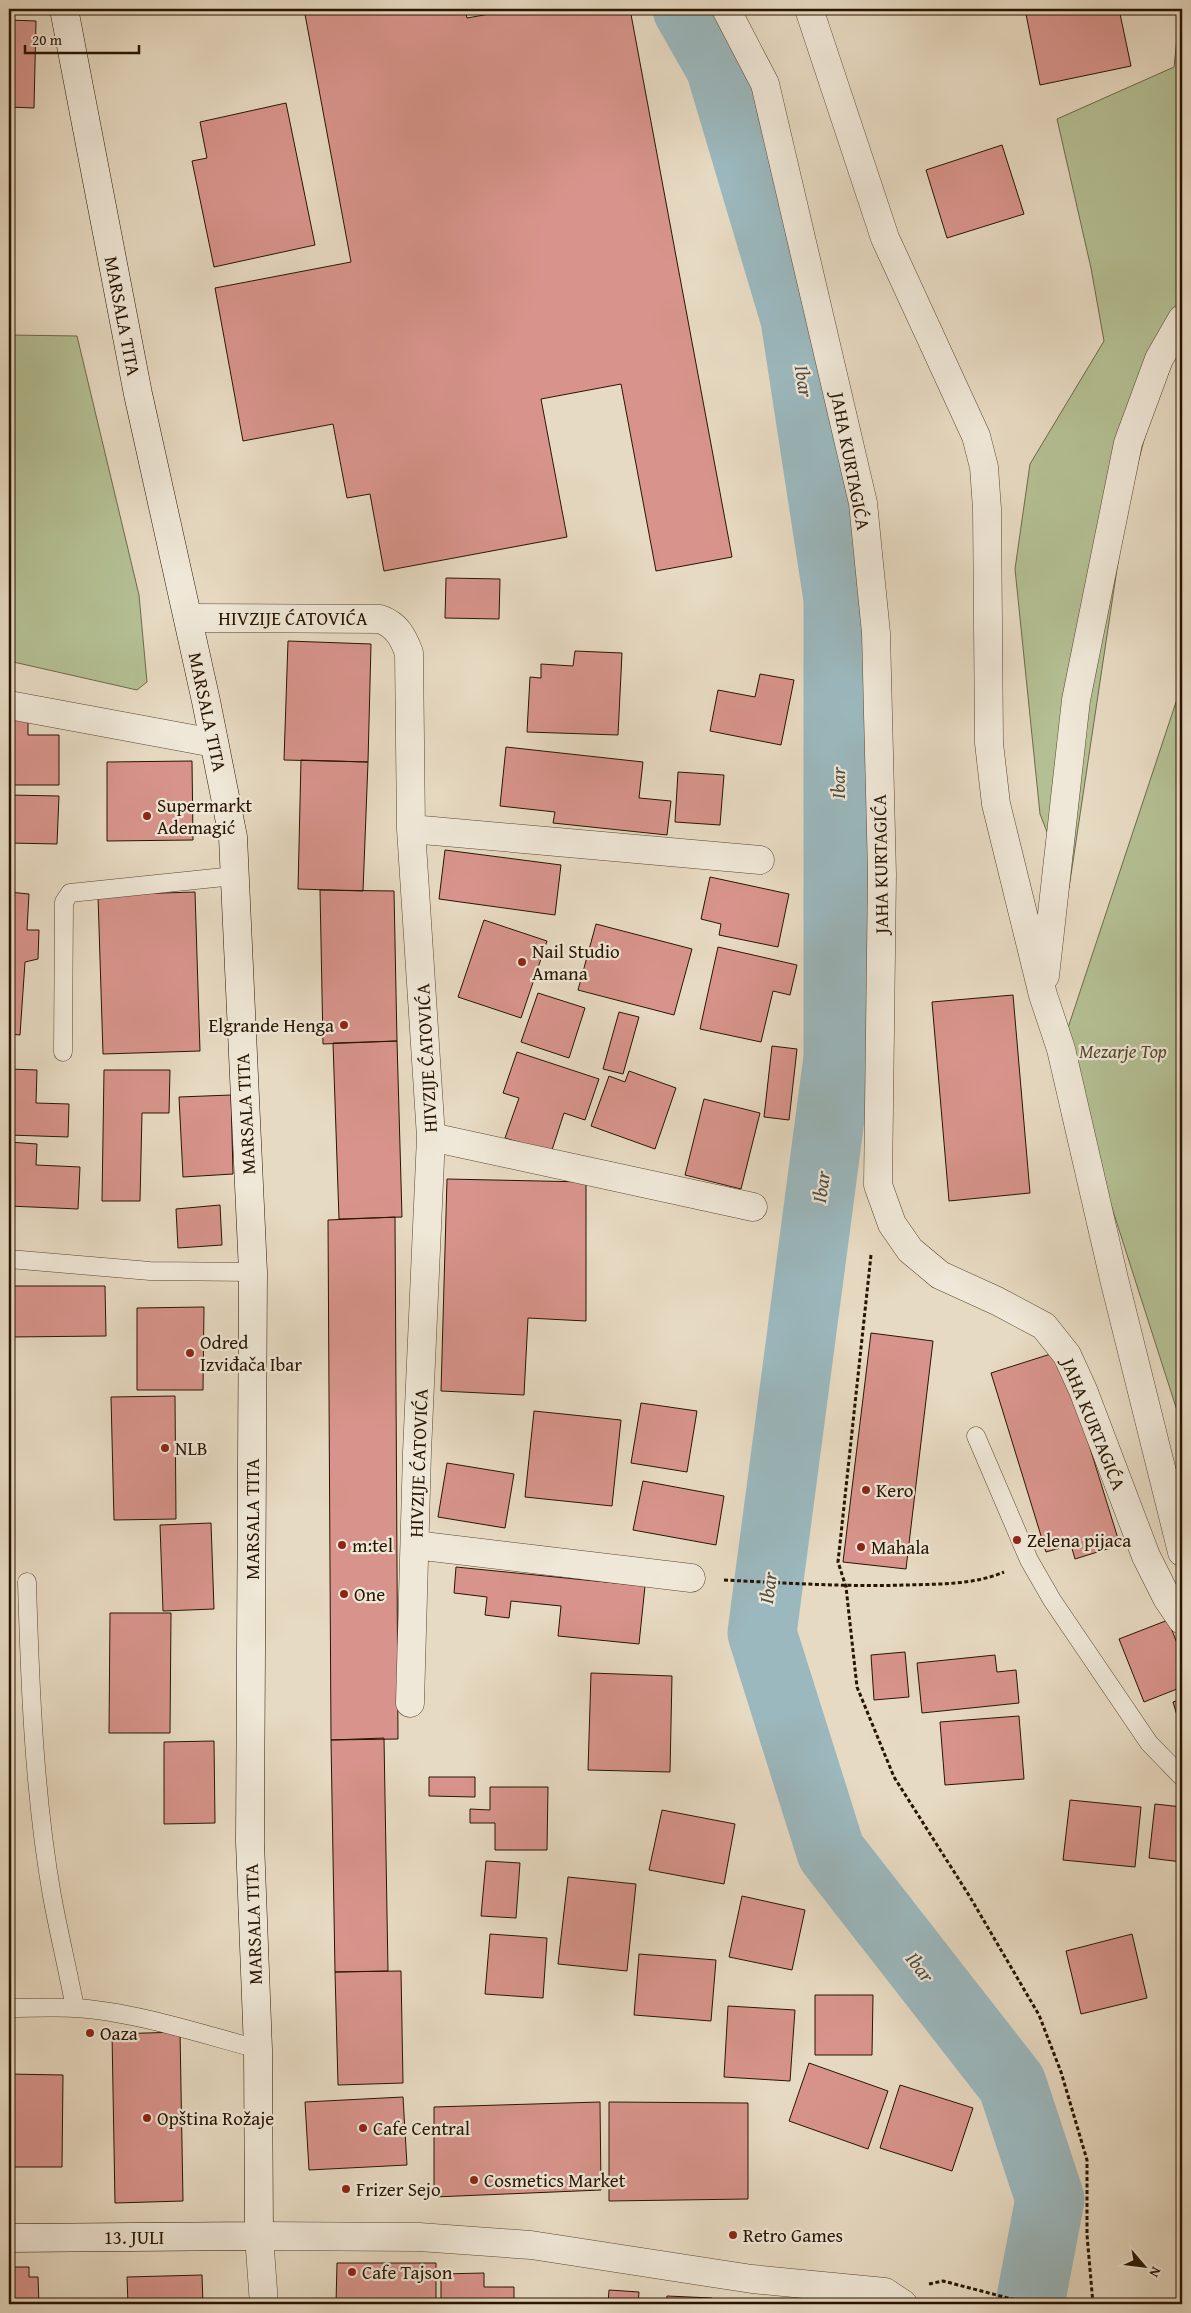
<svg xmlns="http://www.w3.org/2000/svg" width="1191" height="2313" viewBox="0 0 1191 2313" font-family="'Gentium Book Plus',serif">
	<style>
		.green { fill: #b4c094; stroke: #6e6a4a }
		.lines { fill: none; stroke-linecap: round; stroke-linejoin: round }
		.river { stroke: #9bb8be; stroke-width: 69 }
		.building { fill: #d8948c; stroke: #281500 }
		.lane-casing { stroke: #584630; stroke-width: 19 }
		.street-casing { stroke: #584630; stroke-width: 29 }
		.secondary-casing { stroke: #281500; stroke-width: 29 }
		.path { stroke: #281500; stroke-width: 3; stroke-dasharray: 4 2.5; stroke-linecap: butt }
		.lane { stroke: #efe7d7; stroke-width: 18 }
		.street { stroke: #efe7d7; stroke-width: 28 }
		.secondary { stroke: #efe7d7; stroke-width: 28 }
		.poi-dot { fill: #8f2418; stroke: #efe7d7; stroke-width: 2 }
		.labels { text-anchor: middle; stroke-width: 4.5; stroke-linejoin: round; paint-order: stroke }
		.street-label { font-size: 19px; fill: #281500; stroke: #efe7d7 }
		.poi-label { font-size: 19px; fill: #281500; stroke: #efe7d7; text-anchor: start }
		.park-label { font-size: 19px; font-style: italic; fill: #52482c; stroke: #efe7d7 }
		.water-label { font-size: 20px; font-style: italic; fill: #504e42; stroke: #efe7d7 }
	</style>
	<rect width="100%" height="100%" fill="#e7dac2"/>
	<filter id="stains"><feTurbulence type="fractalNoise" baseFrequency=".004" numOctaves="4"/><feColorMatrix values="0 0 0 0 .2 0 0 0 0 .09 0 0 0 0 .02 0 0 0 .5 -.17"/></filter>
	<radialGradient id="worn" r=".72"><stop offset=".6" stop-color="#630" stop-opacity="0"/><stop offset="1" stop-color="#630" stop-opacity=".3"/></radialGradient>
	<path class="green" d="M1180,9H1182V335L1157,390L1126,509L1069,888L1040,814L1015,569L1030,464L1104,341L1091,268L1057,119L1174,67Z
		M9,335L77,336L139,595L147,682L137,690L9,661Z
		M1182,684V1426L1061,1049Z"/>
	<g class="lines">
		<path class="river" d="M687,9L720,67L795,319L838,599V1058L762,1633L831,1852L1012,2084L1050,2199L1030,2304"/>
	</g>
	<path class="building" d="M304,9H465L467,18L518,9H630L732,557L656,571L621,384L541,399L567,537L384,571L370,494L347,498L333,424L243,441L215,288L351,262Z
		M1025,9H1119L1131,66L1040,85Z
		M9,20L36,21L34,108L9,107Z
		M286,103L315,245L214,267L192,161L207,158L200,122Z
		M1002,145L1024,214L947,238L926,170Z
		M446,578L500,579L499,619L445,618Z
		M288,641L371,644L368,762L284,760Z
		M575,651L622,653L618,735L527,732L530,677L541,678V664L573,666Z
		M760,674L794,680L781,745L710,731L718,690L755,697Z
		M9,716H28V735H59V785H9Z
		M506,747L643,762L639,798L671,801L667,835L553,823L555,812L500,806Z
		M301,760L368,762L363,891L298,889Z
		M192,761L193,840L107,841V762Z
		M678,772L724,775L720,825L675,822Z
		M9,795L59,796L57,844L9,843Z
		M445,850L561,865L555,915L439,899Z
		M710,877L789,894L778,947L719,935L721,924L701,919Z
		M320,890L394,891L397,1041L323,1044Z
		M9,892L29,894L27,930H39L38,959L25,962L20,1035L9,1034Z
		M195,892L200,1051L103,1054L98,895Z
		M484,920L547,941L521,1018L458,997Z
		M596,924L692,949L674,1015L578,990Z
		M718,947L797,965L790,995L773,991L761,1042L700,1029Z
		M538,993L585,1008L569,1058L521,1042Z
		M1013,995L1030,1193L949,1201L932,1002Z
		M619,1012L639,1017L623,1074L603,1069Z
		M397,1041L402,1217L339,1219L333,1043Z
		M772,1046L797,1049L789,1120L764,1117Z
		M517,1052L599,1079L585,1120L564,1113L551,1153L505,1138L519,1098L503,1093Z
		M9,1069L37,1070L36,1103L69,1104L68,1137L9,1135Z
		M104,1070H170L169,1113H142L140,1201H102Z
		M629,1071L676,1088L655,1149L591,1126L609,1076L625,1082Z
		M231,1095L233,1174L183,1177L179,1097Z
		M704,1099L760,1113L741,1189L685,1175Z
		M9,1142L37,1144L36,1165L80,1167L78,1209L9,1206Z
		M447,1179L586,1182V1321L528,1318L524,1395L441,1391Z
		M220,1205L222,1245L178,1248L176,1209Z
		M395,1217L398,1739L331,1740L328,1220Z
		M9,1286H105L106,1336L9,1337Z
		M204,1307L203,1390H137V1308Z
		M871,1333L933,1341L906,1569L843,1562Z
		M1060,1351L1120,1545L1075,1559L1071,1545L1046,1552L991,1373Z
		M175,1396L176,1519L114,1520L111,1397Z
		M641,1403L697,1411L687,1472L631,1463Z
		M534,1411L621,1420L612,1506L525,1497Z
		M447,1463L514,1474L505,1528L438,1517Z
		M643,1481L724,1496L716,1545L633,1530Z
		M211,1523L214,1609L163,1611L160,1525Z
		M456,1567L645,1586L639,1644L558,1636L561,1606L511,1601L509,1618L485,1615L487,1597L454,1593Z
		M110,1613H171L170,1733H109Z
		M1168,1620L1182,1656V1687L1144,1702L1119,1639Z
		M905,1652L909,1697L874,1700L871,1655Z
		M995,1655L997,1672L1016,1670L1019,1703L922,1713L917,1663Z
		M591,1673L672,1676L670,1772L588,1770Z
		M1182,1699V1732L1173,1702Z
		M1019,1716L1024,1779L945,1785L940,1722Z
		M384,1738L388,1971L335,1972L331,1740Z
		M214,1741L215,1823L164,1824V1742Z
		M429,1777H475V1797L429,1796Z
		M490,1787H548L547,1850H495V1823H470V1809L490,1810Z
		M1070,1800L1141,1807L1135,1867L1063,1860Z
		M1155,1804L1182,1807V1862L1149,1858Z
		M662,1810L735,1824L724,1884L649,1870Z
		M486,1861L520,1863L516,1918L481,1916Z
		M568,1877L636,1884L627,1971L558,1964Z
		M742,1896L805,1910L792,1970L729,1957Z
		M490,1934L547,1938L543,1998L485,1994Z
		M1132,1934L1147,1998L1081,2014L1066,1951Z
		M639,1954L716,1960L711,2021L634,2015Z
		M401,1971L403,2083L338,2085L335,1972Z
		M815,1995H873L872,2055H815Z
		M728,2006L795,2010L790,2081L724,2077Z
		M180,2032L183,2201L115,2203L112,2034Z
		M809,2063L888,2091L868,2149L789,2121Z
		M9,2074L63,2075L62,2167H9Z
		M900,2085L973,2108L952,2171L880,2148Z
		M403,2097L407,2165L309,2170L305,2102Z
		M600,2102L601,2190L434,2197V2107Z
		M609,2102L748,2103V2199L609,2201Z
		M337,2263H436V2304H336Z
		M9,2267H29V2277H38L39,2304H9Z
		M484,2273V2287H514V2304H441V2274Z
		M202,2275L203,2304H128L127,2277Z
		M609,2290L639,2292L638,2304H608Z
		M667,2296L712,2298V2304H666Z"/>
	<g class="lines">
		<g class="lane-casing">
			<path id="lane" d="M63,1052L64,902L70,893L234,876
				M9,1259L150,1271L253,1272
				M976,1436L1029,1560L1052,1600L1149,1743L1182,1777
				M27,1582C30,1686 34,1793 52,1896C59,1934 68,1971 75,2008
				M9,2008C30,2008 53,2007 74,2008C132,2011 202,2034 258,2049"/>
		</g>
		<g class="street-casing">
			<path id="street" d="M726,9L765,84L863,503L876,633L882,874L878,1185L892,1224L910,1250L940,1275L997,1301L1044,1326L1067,1355L1083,1390L1146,1556L1167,1598L1182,1620
				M809,9L885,238L976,436L984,467L987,509L989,743L996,804L1043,995L1061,1049L1114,1279L1182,1552
				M188,618L380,619C397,625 403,637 409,653L411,829L431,1137L417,1452L410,1703
				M9,705L214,743
				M411,829L760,860
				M1045,976L1076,700L1128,443L1159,359L1182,319
				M431,1137L753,1207
				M415,1545L691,1578
				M264,2304L259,2236L419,2237L531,2245L752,2279L885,2292L903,2304"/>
		</g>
		<g class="secondary-casing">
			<path id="secondary" d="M9,2238L259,2236L258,2049L250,1842L253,1272L233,837L206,701L138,394L64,9"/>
		</g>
		<path class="path" d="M871,1255L838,1562L846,1587L857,1687L894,1777L970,1897L1039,2015L1061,2072L1087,2160V2235L1093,2304
			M724,1580C785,1583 846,1587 907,1585C939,1584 973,1585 1004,1572
			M929,2284L943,2281L1031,2304"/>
		<use href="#lane" class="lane"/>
		<use href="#street" class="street"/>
		<use href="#secondary" class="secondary"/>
	</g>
	<g class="poi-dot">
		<circle cx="147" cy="816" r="5"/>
		<circle cx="522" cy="962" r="5"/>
		<circle cx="344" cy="1025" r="5"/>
		<circle cx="190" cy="1353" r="5"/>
		<circle cx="165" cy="1448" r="5"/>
		<circle cx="866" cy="1490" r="5"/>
		<circle cx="1017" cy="1540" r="5"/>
		<circle cx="342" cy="1545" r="5"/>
		<circle cx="861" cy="1547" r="5"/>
		<circle cx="344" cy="1594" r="5"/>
		<circle cx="90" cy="2033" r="5"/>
		<circle cx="147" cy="2118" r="5"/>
		<circle cx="363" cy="2128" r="5"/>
		<circle cx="474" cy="2180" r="5"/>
		<circle cx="346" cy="2189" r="5"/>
		<circle cx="733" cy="2235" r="5"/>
		<circle cx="352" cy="2272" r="5"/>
	</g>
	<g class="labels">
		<g class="street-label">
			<text transform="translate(123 316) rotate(79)" y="7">MARSALA TITA</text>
			<text transform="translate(851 461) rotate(79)" y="7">JAHA KURTAGIĆA</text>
			<text x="293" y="625">HIVZIJE ĆATOVIĆA</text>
			<text transform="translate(208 712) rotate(78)" y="7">MARSALA TITA</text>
			<text transform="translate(880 864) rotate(-91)" y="7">JAHA KURTAGIĆA</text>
			<text transform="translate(426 1058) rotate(-93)" y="7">HIVZIJE ĆATOVIĆA</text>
			<text transform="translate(245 1114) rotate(-93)" y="7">MARSALA TITA</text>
			<text transform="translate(1094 1424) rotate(68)" y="7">JAHA KURTAGIĆA</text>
			<text transform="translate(418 1463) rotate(-88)" y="7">HIVZIJE ĆATOVIĆA</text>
			<text transform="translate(252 1519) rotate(-90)" y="7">MARSALA TITA</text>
			<text transform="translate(253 1924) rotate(-92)" y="7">MARSALA TITA</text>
			<text x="134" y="2244">13. JULI</text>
		</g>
		<g class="poi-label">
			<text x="157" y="812">Supermarkt<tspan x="157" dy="22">Ademagić</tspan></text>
			<text x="532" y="958">Nail Studio<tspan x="532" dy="22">Amana</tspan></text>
			<text x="334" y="1032" text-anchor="end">Elgrande Henga</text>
			<text x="200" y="1349">Odred<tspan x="200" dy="22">Izviđača Ibar</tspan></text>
			<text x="175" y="1455">NLB</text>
			<text x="876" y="1497">Kero</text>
			<text x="1027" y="1547">Zelena pijaca</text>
			<text x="352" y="1552">m:tel</text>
			<text x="871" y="1554">Mahala</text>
			<text x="354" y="1601">One</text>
			<text x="100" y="2040">Oaza</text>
			<text x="157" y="2125">Opština Rožaje</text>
			<text x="373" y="2135">Cafe Central</text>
			<text x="484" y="2187">Cosmetics Market</text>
			<text x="356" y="2196">Frizer Sejo</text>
			<text x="743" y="2242">Retro Games</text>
			<text x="362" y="2279">Cafe Tajson</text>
		</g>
		<g class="park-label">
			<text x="1123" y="1058">Mezarje Top</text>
		</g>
		<g class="water-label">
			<text transform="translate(804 381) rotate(81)" y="7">Ibar</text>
			<text transform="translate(838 783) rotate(-90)" y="7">Ibar</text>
			<text transform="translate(821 1187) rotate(-82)" y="7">Ibar</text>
			<text transform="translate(768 1588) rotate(-82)" y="7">Ibar</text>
			<text transform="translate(920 1967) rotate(52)" y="7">Ibar</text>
		</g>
	</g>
	<rect width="1191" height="2313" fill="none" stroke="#e7dac2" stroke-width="30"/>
	<rect x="10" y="10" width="1171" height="2293" fill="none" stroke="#281500" stroke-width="2.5"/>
	<rect x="15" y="15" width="1161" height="2283" fill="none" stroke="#281500"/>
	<g transform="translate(1144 2266) rotate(118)" stroke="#efe7d7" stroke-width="4" paint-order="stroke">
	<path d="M0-4L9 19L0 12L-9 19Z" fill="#281500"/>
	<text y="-8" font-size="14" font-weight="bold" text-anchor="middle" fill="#281500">N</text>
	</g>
	<path d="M25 45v8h114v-8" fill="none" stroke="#281500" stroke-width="2.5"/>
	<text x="32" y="45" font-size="15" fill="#281500" stroke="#efe7d7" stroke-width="4" paint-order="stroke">20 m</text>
	<rect width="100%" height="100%" filter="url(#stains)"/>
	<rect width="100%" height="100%" fill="url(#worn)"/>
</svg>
